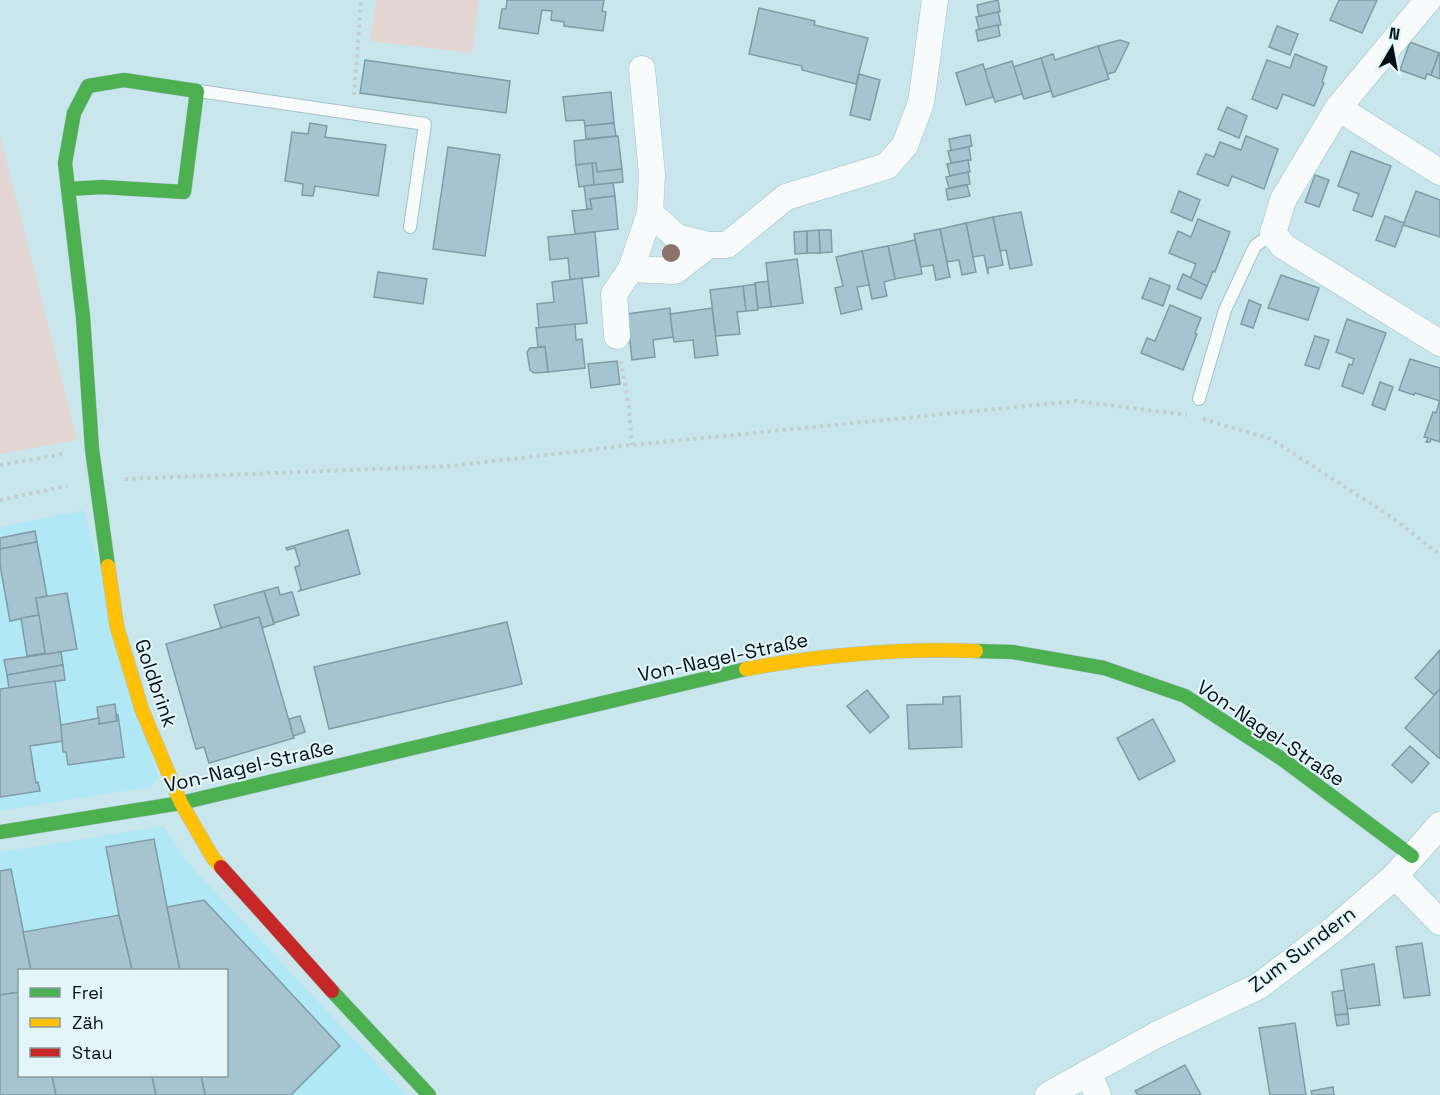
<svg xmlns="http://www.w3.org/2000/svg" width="1440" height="1095" font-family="'Space Grotesk',sans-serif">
<rect width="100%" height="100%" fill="#c9e6ec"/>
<!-- built -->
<g fill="#b0e9f5" fill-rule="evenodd">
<polygon points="84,510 158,778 151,787 0,811 0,527"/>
<path d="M164,826l25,38 217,231h-406v-243zM20,970h206v106h-206z"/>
</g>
<!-- green -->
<g fill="#e4d6d2">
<polygon points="376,0 479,0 472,53 370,41"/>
<polygon points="0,136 77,440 0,454"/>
</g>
<!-- building -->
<g fill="#a6c4cf" stroke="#7f9ba5" stroke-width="1.5">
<polygon points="507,0 604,0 602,11 606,12 603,31 564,26 564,22 551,20 552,11 542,10 538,34 499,28 502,9 506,9"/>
<polygon points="998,0 1000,12 979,16 977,5"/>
<polygon points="1339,0 1377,0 1362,33 1330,20"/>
<polygon points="759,8 815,21 814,25 868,38 856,84 802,70 802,66 749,54"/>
<polygon points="998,12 1001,25 979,29 976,17"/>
<polygon points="998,25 1000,36 978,41 976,30"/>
<polygon points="1277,26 1298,34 1290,55 1269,47"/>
<polygon points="1120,40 1129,43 1115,72 1107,74 1098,46"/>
<polygon points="1410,42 1439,53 1431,75 1427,74 1425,79 1400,70"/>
<polygon points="1098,46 1109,79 1053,97 1041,58 1053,54 1055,60"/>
<polygon points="1439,53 1440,53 1440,79 1431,75"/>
<polygon points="1295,54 1327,67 1322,82 1324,83 1314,106 1283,94 1277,109 1252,99 1267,60 1290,68"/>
<polygon points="1041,58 1051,91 1024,99 1013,67"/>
<polygon points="365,60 510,81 506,113 360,93"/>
<polygon points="1012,61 1022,94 995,102 984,70"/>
<polygon points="983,64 993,97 966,105 956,73"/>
<polygon points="859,74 880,80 870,120 850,115"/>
<polygon points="611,92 614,123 585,126 584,120 566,121 563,97"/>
<polygon points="1227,107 1247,116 1239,138 1218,129"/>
<polygon points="310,123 327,126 325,137 386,145 378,196 315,186 313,196 302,195 303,184 285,181 292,132 308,134"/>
<polygon points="614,123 616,136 586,139 585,126"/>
<polygon points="970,135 972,146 951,151 949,139"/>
<polygon points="618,136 622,169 597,172 596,163 576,165 574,141"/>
<polygon points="1246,136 1278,149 1264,189 1232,176 1228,186 1197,174 1206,154 1214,157 1220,142 1241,150"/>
<polygon points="448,147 500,155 485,256 433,249"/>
<polygon points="969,147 971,160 951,163 948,151"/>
<polygon points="1351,151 1391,166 1372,217 1353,210 1359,194 1338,186"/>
<polygon points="968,160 970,172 950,176 947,164"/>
<polygon points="592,163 596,163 597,172 622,169 623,182 594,185"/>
<polygon points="592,163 594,185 579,187 576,165"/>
<polygon points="968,172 970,184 949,188 946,177"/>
<polygon points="1315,175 1329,180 1319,207 1305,202"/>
<polygon points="613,183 615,196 590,199 592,209 587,209 584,186"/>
<polygon points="967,185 970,196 948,200 946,189"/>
<polygon points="1179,191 1200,200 1192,221 1171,212"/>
<polygon points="1416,191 1440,200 1440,237 1403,225"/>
<polygon points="615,196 618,229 575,234 572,211 592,209 590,199"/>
<polygon points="1021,212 1032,265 1010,269 1006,250 1000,251 993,217"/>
<polygon points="1385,216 1404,223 1395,247 1376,240"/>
<polygon points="993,217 1003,265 988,268 988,274 984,255 973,257 966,223"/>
<polygon points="1198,219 1230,232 1215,272 1213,271 1207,286 1190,279 1196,264 1169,253 1178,231 1191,237"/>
<polygon points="966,223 976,272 962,275 959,260 947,262 940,229"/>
<polygon points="940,229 950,277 936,280 933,265 921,267 914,234"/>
<polygon points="819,230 831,230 832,252 820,253"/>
<polygon points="819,230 820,253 807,253 807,231"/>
<polygon points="807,231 807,253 795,254 794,232"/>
<polygon points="595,232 599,276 570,280 568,258 550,260 548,237"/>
<polygon points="915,240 922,274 895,279 888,246"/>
<polygon points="888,246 895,279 884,282 887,296 872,299 862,251"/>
<polygon points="862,251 869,285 857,287 862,309 841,314 835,288 843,286 836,257"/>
<polygon points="797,259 803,303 771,307 766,263"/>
<polygon points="378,272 427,279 423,304 374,297"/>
<polygon points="1183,274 1207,286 1201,299 1177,289"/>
<polygon points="1281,275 1319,288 1308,320 1268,308"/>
<polygon points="582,278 587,323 539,328 537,304 554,302 552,282"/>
<polygon points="1150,278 1170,286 1163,306 1142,298"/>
<polygon points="768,281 771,307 758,308 755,283"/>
<polygon points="755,284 758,310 746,311 743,286"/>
<polygon points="743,286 746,311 737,312 740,334 716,336 710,290"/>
<polygon points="1249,300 1261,305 1253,328 1241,324"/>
<polygon points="1170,305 1201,318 1195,333 1197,334 1183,370 1141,353 1147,338 1155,341"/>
<polygon points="670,308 673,337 653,340 655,357 632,360 627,314"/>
<polygon points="712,308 718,355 695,358 693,340 674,342 670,314"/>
<polygon points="1347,319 1386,333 1363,394 1342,386 1349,364 1352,365 1354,359 1336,352"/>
<polygon points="575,324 576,340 582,339 585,368 548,372 545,347 538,347 536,328"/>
<polygon points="1315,336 1329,340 1319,369 1305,365"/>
<polygon points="545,347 548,372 534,373 530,370 527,352 530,348"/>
<polygon points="1410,359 1440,368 1440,401 1415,393 1414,395 1399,390"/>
<polygon points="617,361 620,384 591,388 588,364"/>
<polygon points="1380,382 1393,387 1385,410 1372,405"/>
<polygon points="1440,400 1440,442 1431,439 1430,442 1426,442 1428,438 1424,437 1433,412 1436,413"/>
<polygon points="348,530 360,574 299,591 301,589 295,567 300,565 295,548 287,550 286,548"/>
<polygon points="35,531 37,542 0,549 0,538"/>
<polygon points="37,542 47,596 36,598 39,615 10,621 0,565 0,549"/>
<polygon points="278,587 280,595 292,592 299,615 274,623 264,591"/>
<polygon points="264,591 274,624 262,628 259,617 221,628 214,605"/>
<polygon points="67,593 77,649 42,655 41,653 45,653 36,598"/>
<polygon points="39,615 45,653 27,656 21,618"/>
<polygon points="259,617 294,738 209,763 204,747 196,749 166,644"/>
<polygon points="507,622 522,684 329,729 314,667"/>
<polygon points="1440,650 1440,689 1434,695 1415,678"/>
<polygon points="61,652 63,665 7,675 4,660"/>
<polygon points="63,665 65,680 9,688 7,675"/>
<polygon points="55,681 63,741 30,746 36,783 38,782 40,791 0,797 0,689"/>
<polygon points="1440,689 1440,758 1439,758 1405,728"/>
<polygon points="867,690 889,717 870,733 847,706"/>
<polygon points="960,696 962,747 909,749 907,705 943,704 943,697"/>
<polygon points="115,704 117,721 99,724 97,707"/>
<polygon points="118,715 124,757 68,765 66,752 63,752 61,725 99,718 99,724 117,721 116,716"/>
<polygon points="300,716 305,732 293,736 289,719"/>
<polygon points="1153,719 1175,761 1139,780 1117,738"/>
<polygon points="1410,746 1429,763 1412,783 1392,765"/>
<polygon points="154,839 167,907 180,970 132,970 119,915 106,847"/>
<polygon points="11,869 31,970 20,970 20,992 0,995 0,871"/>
<polygon points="204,900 340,1046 291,1095 205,1095 201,1076 226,1076 226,970 180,970 167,907"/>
<polygon points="119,915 132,970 31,970 23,932"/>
<polygon points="1422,943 1430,995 1404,998 1396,947"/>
<polygon points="1374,964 1380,1005 1347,1009 1341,970"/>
<polygon points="1344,990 1348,1014 1335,1015 1332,992"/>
<polygon points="20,992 20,1076 52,1076 56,1095 0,1095 0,995"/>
<polygon points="1348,1014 1349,1024 1337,1026 1335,1015"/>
<polygon points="1295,1023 1306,1095 1270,1095 1259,1028"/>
<polygon points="1185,1065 1201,1095 1138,1095 1135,1091"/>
<polygon points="52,1076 152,1076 156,1095 56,1095"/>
<polygon points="152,1076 201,1076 205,1095 156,1095"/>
<polygon points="1333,1087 1334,1095 1312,1095 1311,1091"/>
</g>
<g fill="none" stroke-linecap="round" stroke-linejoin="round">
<defs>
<g id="lane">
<polyline points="199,91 425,124 410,227"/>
<polyline points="1199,399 1225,310 1255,246 1273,233"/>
</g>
<g id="street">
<polyline points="1428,0 1338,108 1283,200 1273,233 1283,246 1440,343"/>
<polyline points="1338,108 1440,172"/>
<polyline points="650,213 677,237 709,245 727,245 786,197 887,166 905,145 921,103 935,0"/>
<polyline points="631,269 675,271 709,245"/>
<polyline points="617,336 614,294 631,269 650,213 652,174 642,69"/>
<polyline points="1395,876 1440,922"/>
<polyline points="1088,1074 1098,1095"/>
<polyline points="1048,1095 1156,1035 1259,986 1335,928 1395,876 1440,825"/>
</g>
<g id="fast">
<polyline points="69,189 102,187 184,192 197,91 124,80 88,86 74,113 65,163 83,317 92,449 108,566"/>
<polyline points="976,651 1013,652 1104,668 1185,696 1282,759 1412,856"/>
<polyline points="0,832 181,803 746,669"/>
<polyline points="332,991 429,1095"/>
</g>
<g id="slow">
<polyline points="108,566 117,627 142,710 181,803 213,858 221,867"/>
<path d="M746,669c77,-14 152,-21 230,-18"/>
</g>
<polyline id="jam" points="221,867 332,991"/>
</defs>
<!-- lane casing -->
<use href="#lane" stroke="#a3c2c8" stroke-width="14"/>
<!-- street casing -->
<use href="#street" stroke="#a3c2c8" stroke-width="27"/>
<!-- fast casing -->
<use href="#fast" stroke="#a3c2c8" stroke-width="15"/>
<!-- slow casing -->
<use href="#slow" stroke="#a3c2c8" stroke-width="15"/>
<!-- jam casing -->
<use href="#jam" stroke="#a3c2c8" stroke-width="15"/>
<!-- path -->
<g stroke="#c4cccd" stroke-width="4" stroke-dasharray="3 4.5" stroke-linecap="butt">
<polyline points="354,95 361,0"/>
<polyline points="621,361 629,408 632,445"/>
<polyline points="1203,419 1271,439 1390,516 1440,555"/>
<polyline points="0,465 64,454"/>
<polyline points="125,479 451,466 632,445 1076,401 1187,415"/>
<polyline points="0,500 67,486"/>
</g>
<!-- lane -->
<use href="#lane" stroke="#f7fbfc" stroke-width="12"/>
<!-- street -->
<use href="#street" stroke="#f7fbfc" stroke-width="26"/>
<!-- fast -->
<use href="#fast" stroke="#4caf50" stroke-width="14"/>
<!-- slow -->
<use href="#slow" stroke="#ffc107" stroke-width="14"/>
<!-- jam -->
<use href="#jam" stroke="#c62828" stroke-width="14"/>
</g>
<!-- trees -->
<circle fill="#8c716c" cx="671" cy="253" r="9"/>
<g text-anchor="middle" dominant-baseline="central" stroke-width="4.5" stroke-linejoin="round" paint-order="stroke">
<!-- street labels -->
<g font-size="20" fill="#001115" stroke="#e4f5f9">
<text transform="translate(723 657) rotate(-12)">Von-Nagel-Straße</text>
<text transform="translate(156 683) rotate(71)">Goldbrink</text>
<text transform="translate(1271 733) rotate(34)">Von-Nagel-Straße</text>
<text transform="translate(249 766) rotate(-13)">Von-Nagel-Straße</text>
<text transform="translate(1302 949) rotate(-37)">Zum Sundern</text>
</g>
</g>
<!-- legend -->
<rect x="18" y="969" width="210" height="108" fill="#e4f5f9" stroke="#899a9e" stroke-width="1.5"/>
<rect x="30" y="988" width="30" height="9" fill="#4caf50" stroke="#899a9e" stroke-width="1.5"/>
<text x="72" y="999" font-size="18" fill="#001115">Frei</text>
<rect x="30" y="1018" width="30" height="9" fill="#ffc107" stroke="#899a9e" stroke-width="1.5"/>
<text x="72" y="1029" font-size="18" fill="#001115">Zäh</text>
<rect x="30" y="1048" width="30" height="9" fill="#c62828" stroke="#899a9e" stroke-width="1.5"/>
<text x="72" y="1059" font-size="18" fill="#001115">Stau</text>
<!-- north arrow -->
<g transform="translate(1392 48) rotate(10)" stroke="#e4f5f9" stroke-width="4.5" paint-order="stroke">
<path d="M0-4.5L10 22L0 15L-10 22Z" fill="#001115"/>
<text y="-9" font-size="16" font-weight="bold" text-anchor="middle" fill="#001115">N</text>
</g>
</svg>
